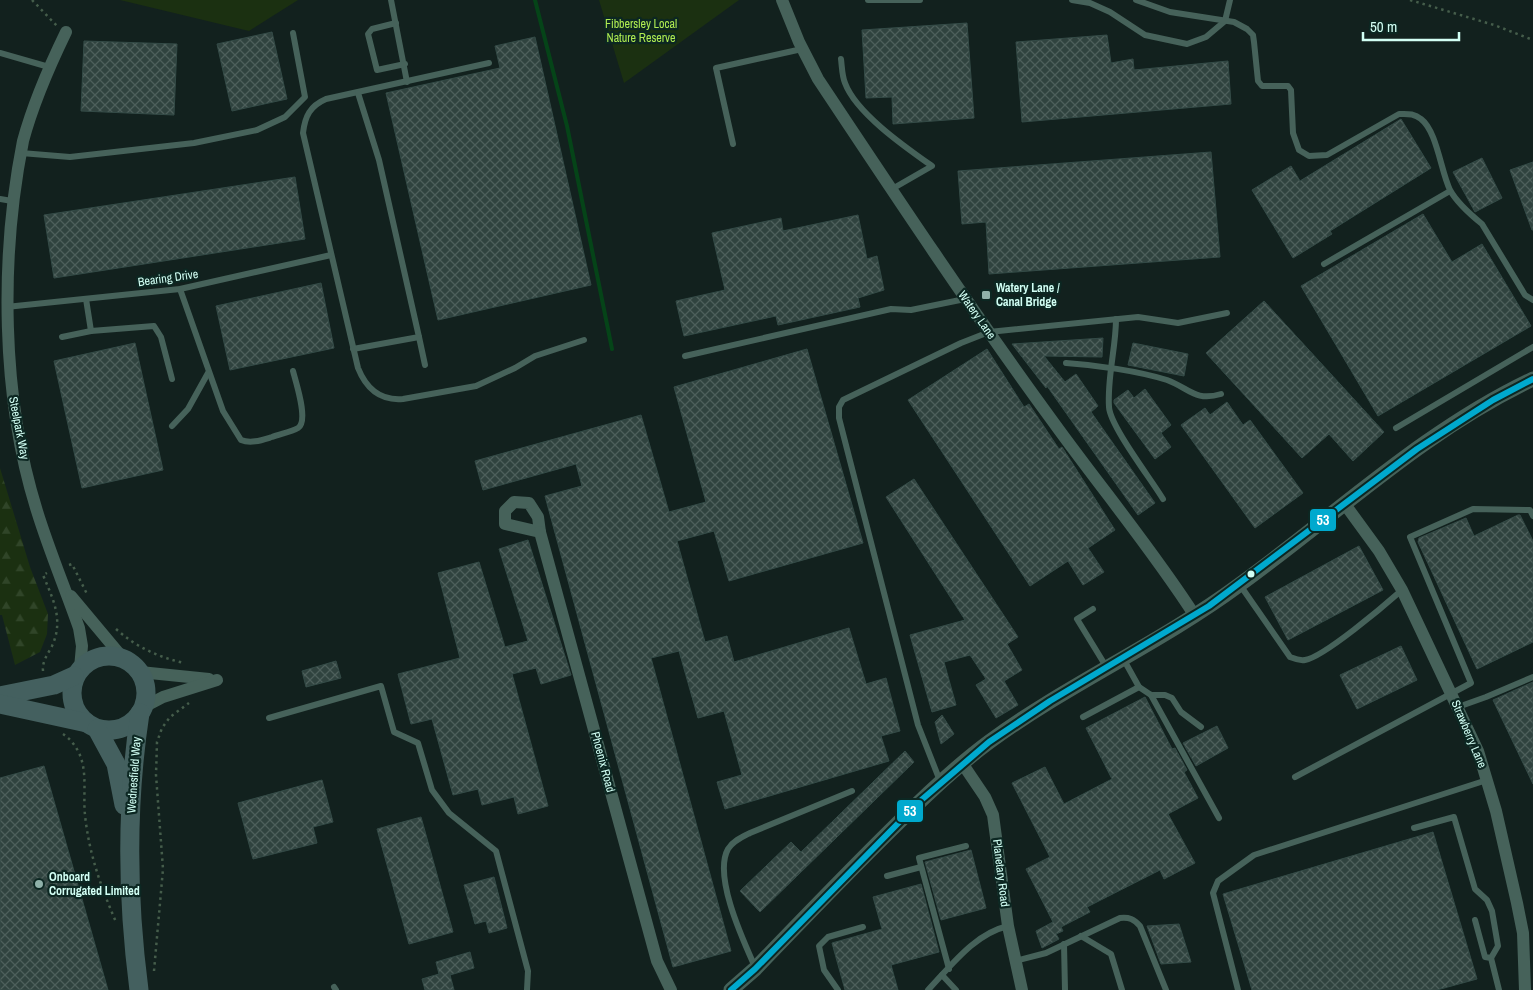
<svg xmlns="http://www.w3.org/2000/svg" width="1533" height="990" font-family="'Archivo Narrow',sans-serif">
<defs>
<pattern id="forest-firs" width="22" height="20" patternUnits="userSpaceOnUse" patternTransform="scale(1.25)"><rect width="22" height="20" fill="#1b3011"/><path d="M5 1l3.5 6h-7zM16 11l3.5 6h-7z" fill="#304528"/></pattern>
<pattern id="building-cross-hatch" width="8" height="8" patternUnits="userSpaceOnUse" patternTransform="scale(1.25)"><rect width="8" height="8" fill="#30433f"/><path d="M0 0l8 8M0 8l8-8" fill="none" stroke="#4d5f5b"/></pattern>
</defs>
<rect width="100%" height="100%" fill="#12211e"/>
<!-- forest -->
<polygon fill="url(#forest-firs)" points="0,468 30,567 48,614 47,634 40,652 15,665 2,615 0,615"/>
<!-- park -->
<g fill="#1b3011">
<polygon points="120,0 298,0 249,31"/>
<polygon points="599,0 739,0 624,83"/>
</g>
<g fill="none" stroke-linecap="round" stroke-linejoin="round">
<!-- stream -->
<polyline stroke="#054418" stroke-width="4" points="535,0 567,126 612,349"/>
</g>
<!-- building -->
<g fill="url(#building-cross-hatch)" stroke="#344b47">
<polygon points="967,23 974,118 893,124 892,97 866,98 862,30"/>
<polygon points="272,32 287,99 232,111 217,44"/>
<polygon points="1107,35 1111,63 1133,59 1134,70 1228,61 1231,104 1022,122 1016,42"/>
<polygon points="535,37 591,285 438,320 386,93 500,68 495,46"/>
<polygon points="84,41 177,44 174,115 81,111"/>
<polygon points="1401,119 1431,168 1330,231 1332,234 1293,258 1252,190 1291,166 1300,181"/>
<polygon points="1211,152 1220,257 989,274 986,222 962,224 958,171"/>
<polygon points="1482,158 1502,198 1475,212 1453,172"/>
<polygon points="1533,162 1533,230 1532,230 1510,170"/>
<polygon points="295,177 305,239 54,278 44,215"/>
<polygon points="1423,214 1452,262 1482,244 1531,326 1378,416 1301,286"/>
<polygon points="858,215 867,259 877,256 884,290 858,298 860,307 778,325 776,316 684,336 676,301 725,290 712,233 781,218 783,231"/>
<polygon points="321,283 334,348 230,370 216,306"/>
<polygon points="1264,301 1384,432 1353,461 1329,434 1302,458 1206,353"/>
<polygon points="1103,338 1102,357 1044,356 1065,382 1076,374 1098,406 1091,412 1155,503 1138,515 1047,386 1046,388 1012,344"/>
<polygon points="135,343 163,470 82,488 54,361"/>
<polygon points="1133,343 1188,354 1184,376 1128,365"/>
<polygon points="807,349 863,543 729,581 714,531 677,541 705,642 727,636 734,662 849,628 866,684 886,678 900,731 881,736 889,761 725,809 717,782 742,775 724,711 698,718 679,651 651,658 731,951 673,967 545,496 582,486 576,464 483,490 475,461 641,415 669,512 706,502 674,387"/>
<polygon points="987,349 1024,407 1029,404 1059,449 1062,447 1115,530 1088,548 1104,572 1083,585 1068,561 1030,586 908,400"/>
<polygon points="1145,389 1171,425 1161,433 1171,447 1155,459 1114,403 1114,400 1128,390 1134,398"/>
<polygon points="1227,402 1243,425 1250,420 1303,493 1255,528 1181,425 1205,408 1210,415"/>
<polygon points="914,479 1018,637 1007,644 1022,670 1004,681 1018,705 996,718 976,685 986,679 970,655 944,662 956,705 932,712 910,635 965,620 886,497"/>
<polygon points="1518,515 1520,515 1533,541 1533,642 1477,669 1418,542 1419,538 1466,518 1474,536"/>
<polygon points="528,540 571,675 541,684 536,668 512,674 548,806 518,814 514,797 482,805 478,789 453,795 432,719 411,724 398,674 460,658 438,573 479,562 505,647 528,641 499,549"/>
<polygon points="1359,546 1383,590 1288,640 1265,597"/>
<polygon points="1401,646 1417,680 1357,709 1340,675"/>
<polygon points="336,661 341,678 306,687 302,671"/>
<polygon points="1533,682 1533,784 1493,700"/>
<polygon points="1145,697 1172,749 1175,748 1187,770 1184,772 1198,798 1168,814 1195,863 1164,879 1160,870 1087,907 1090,912 1061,927 1063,931 1056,934 1059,939 1042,948 1036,931 1053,922 1026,869 1050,857 1012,783 1045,767 1064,804 1112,779 1086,728"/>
<polygon points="942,715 954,734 941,744 935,722"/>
<polygon points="1217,726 1228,748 1196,766 1183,743"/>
<polygon points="905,751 914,762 760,912 740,891 791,842 801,852"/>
<polygon points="44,766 108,990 0,990 0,778"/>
<polygon points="322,780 333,822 313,827 317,843 253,859 238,803"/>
<polygon points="421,817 453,932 409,944 377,829"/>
<polygon points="1433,832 1477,979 1437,990 1252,990 1223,894"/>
<polygon points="971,850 986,908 941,920 925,862"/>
<polygon points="494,877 507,928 489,933 486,921 475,924 464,885"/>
<polygon points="921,884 939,952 891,965 898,990 845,990 832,943 882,929 873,897"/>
<polygon points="1179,924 1191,962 1161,964 1147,926"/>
<polygon points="470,952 474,968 450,975 454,990 425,990 422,979 439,974 436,962"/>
</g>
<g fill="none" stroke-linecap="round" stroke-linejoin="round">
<!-- path -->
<g stroke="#455d4b" stroke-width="2.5" stroke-dasharray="2.5 4" stroke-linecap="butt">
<polyline points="32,0 57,26"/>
<polyline points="1410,0 1494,25 1533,40"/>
<polyline points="69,565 72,564 88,596"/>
<path d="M116,629c20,18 42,28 68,34"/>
<path d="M43,671c-1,-10 5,-17 9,-25 12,-26 1,-47 -9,-71l4,-2"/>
<path d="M63,734c8,5 15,15 18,24 6,18 2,39 4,57 4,39 16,72 31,107"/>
<polyline points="154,971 163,869 156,775 157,742 162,728 170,717 189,703"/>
</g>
<!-- service -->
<g stroke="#46625a" stroke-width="6">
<polyline points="391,0 407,82"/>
<polyline points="868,0 920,0"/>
<polyline points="1072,0 1090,3 1110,12 1145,35 1187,44 1206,37 1225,21 1230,0"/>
<path d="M1136,0l34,12 64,10 13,7 6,6 1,7 4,39 4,5h26l3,4 2,43 6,17 10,6 18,-1 72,-41c8,0 15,-1 22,5 16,12 20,53 29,71 7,13 21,25 32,34l43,71 8,5"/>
<polyline points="396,23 372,29 368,34 377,70 405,64"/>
<polyline points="0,53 49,67"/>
<path d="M841,59c1,8 1,17 4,24 11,30 60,64 87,83l-40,23"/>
<path d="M489,63l-163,36c-16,7 -21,17 -23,34l55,235c8,20 22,33 45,31l73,-13 39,-18 20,-12 49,-16"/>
<polyline points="733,144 716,68 802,49"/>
<polyline points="21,153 70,157 194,143 257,130 285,117 305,97 293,33"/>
<polyline points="0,199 12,201"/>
<polyline points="1324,264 1450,191"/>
<path d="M180,289l43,122 18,29c10,4 21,0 31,-3 8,-3 19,-5 26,-9 11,-7 -2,-45 -5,-57"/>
<polyline points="86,299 91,331"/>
<polyline points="6,307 180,289 331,255"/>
<path d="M1116,319c0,29 -9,58 -7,88 1,19 42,72 54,92"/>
<polyline points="62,337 91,331 154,326 161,337 172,379"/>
<polyline points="419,337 425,365"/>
<polyline points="353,349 419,337 379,160 358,93"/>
<polyline points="685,356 891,309 911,310 965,299"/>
<path d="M1066,363c30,2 72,8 101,17 22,8 28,22 54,14"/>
<polyline points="172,426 188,409 208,373"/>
<polyline points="1396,428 1533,347"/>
<path d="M1240,585l50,72c5,2 9,4 15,3 19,-3 80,-55 97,-70"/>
<polyline points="1093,609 1077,619 1107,668"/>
<polyline points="1139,687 1151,695 1165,695 1172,698 1181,712 1201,727"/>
<polyline points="1151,695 1219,818"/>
<polyline points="1458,707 1486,697 1533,677"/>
<polyline points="1083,717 1139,687 1124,660"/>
<polyline points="269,718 381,686 394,732 418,743 432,790 449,813 496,851 528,971 527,990"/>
<polyline points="1295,777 1471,683 1410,537 1473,509 1530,510 1533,516"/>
<polyline points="940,781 918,725 839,418 839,407 843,400 961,343 989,332 1138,317 1178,323 1227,313"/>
<polyline points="1414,828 1454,817 1475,889 1487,900 1492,911 1498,946 1491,958"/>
<polyline points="887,876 921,867"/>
<polyline points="1475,920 1485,957 1491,958 1499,990"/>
<polyline points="1081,936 1111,954 1122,990"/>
<polyline points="1064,944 1065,990"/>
<path d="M1015,961l31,-8 74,-35c9,-1 14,1 20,8l26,64"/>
<path d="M755,967c-12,-27 -42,-91 -27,-118 5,-8 14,-12 22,-16l102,-42"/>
<polyline points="949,969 919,858 966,846"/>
<polyline points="942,975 956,990"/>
<polyline points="334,987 336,990"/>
<polyline points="838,990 824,970 819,946 828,937 863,927"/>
<path d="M928,990c23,-24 46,-56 80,-64"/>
<polyline points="1238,990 1213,893 1218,881 1254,855 1487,780"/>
</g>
<!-- minor -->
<g stroke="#46625a" stroke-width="12">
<path d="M782,0l17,42 19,37c77,116 154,232 236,344 47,65 98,126 141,193"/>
<path d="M66,32c-17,35 -33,72 -43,109 -23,116 -22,256 14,370 12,39 28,77 42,117l3,18 -2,22"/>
<polygon points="514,502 529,503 538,517 540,532 505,524 505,511"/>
<polyline points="1344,503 1379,551 1402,590 1478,751 1496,811 1517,903 1523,933 1525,990"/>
<polyline points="540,532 657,961 671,990"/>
<polyline points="71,596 122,657"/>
<polyline points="140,672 209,679"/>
<polyline points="142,708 163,697 217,680"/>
<polyline points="962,763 985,797 993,815 1008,926 1022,990"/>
</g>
<!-- tertiary -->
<path stroke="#46625a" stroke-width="15" d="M731,990l24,-21c47,-49 94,-98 142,-145 29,-29 58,-57 92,-82 79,-58 170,-98 250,-157 97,-70 184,-154 294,-206"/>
<!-- primary -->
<g stroke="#44605f" stroke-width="19">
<circle cx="109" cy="693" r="37"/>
<polyline points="0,696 54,685 74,676"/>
<polyline points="0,704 87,723"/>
<polyline points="97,729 116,764 124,805"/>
<path d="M139,990c-12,-92 -13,-185 1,-277"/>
</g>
<defs>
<polyline id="bus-1" points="731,990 755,969 919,802 989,742 1050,701 1209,606 1417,449 1493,400 1533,379"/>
</defs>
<!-- bus-1 casing -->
<use href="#bus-1" stroke="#0c2722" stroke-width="10"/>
<!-- bus-1 -->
<use href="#bus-1" stroke="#00a9ce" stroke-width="6"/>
</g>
<!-- markers -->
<g fill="#8fb1a9" stroke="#0c2722" stroke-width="2">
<rect x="981" y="290" width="10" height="10" rx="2.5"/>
<circle cx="39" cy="884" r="5"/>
</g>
<circle fill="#d2fff4" stroke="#0c2722" stroke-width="2" cx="1251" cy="574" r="4.5"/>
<g text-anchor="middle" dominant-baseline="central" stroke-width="4.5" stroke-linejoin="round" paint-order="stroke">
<!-- park labels -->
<g font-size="12" fill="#afec51" stroke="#0c2722">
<text x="641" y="24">Fibbersley Local<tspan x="641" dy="14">Nature Reserve</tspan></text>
</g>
<!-- street labels -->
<g font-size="12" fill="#d2fff4" stroke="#0c2722">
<text transform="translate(168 278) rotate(-8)">Bearing Drive</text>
<text transform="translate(977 315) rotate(55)">Watery Lane</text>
<text transform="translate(19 428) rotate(79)">Steelpark Way</text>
<text transform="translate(1469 734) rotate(67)">Strawberry Lane</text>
<text transform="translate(603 762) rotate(75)">Phoenix Road</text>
<text transform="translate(134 775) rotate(-86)">Wednesfield Way</text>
<text transform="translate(1001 873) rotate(83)">Planetary Road</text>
</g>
<!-- poi labels -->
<g font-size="12" font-weight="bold" fill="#d2fff4" stroke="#0c2722" text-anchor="start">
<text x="996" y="288">Watery Lane /<tspan x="996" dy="14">Canal Bridge</tspan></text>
<text x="49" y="877">Onboard<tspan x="49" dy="14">Corrugated Limited</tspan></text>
</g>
</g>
<g stroke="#0c2722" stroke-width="2">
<rect x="1309" y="508" width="28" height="24" rx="5" fill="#00a9ce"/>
<rect x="896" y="799" width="28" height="24" rx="5" fill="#00a9ce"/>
</g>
<g font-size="14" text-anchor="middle" font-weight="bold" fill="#fff">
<text x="1323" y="525">53</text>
<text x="910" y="816">53</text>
</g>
<!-- scale -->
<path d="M1363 32v8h96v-8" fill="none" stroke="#d2fff4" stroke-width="2.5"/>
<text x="1370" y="32" font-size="15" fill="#d2fff4" stroke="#0c2722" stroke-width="4" paint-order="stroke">50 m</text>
</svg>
